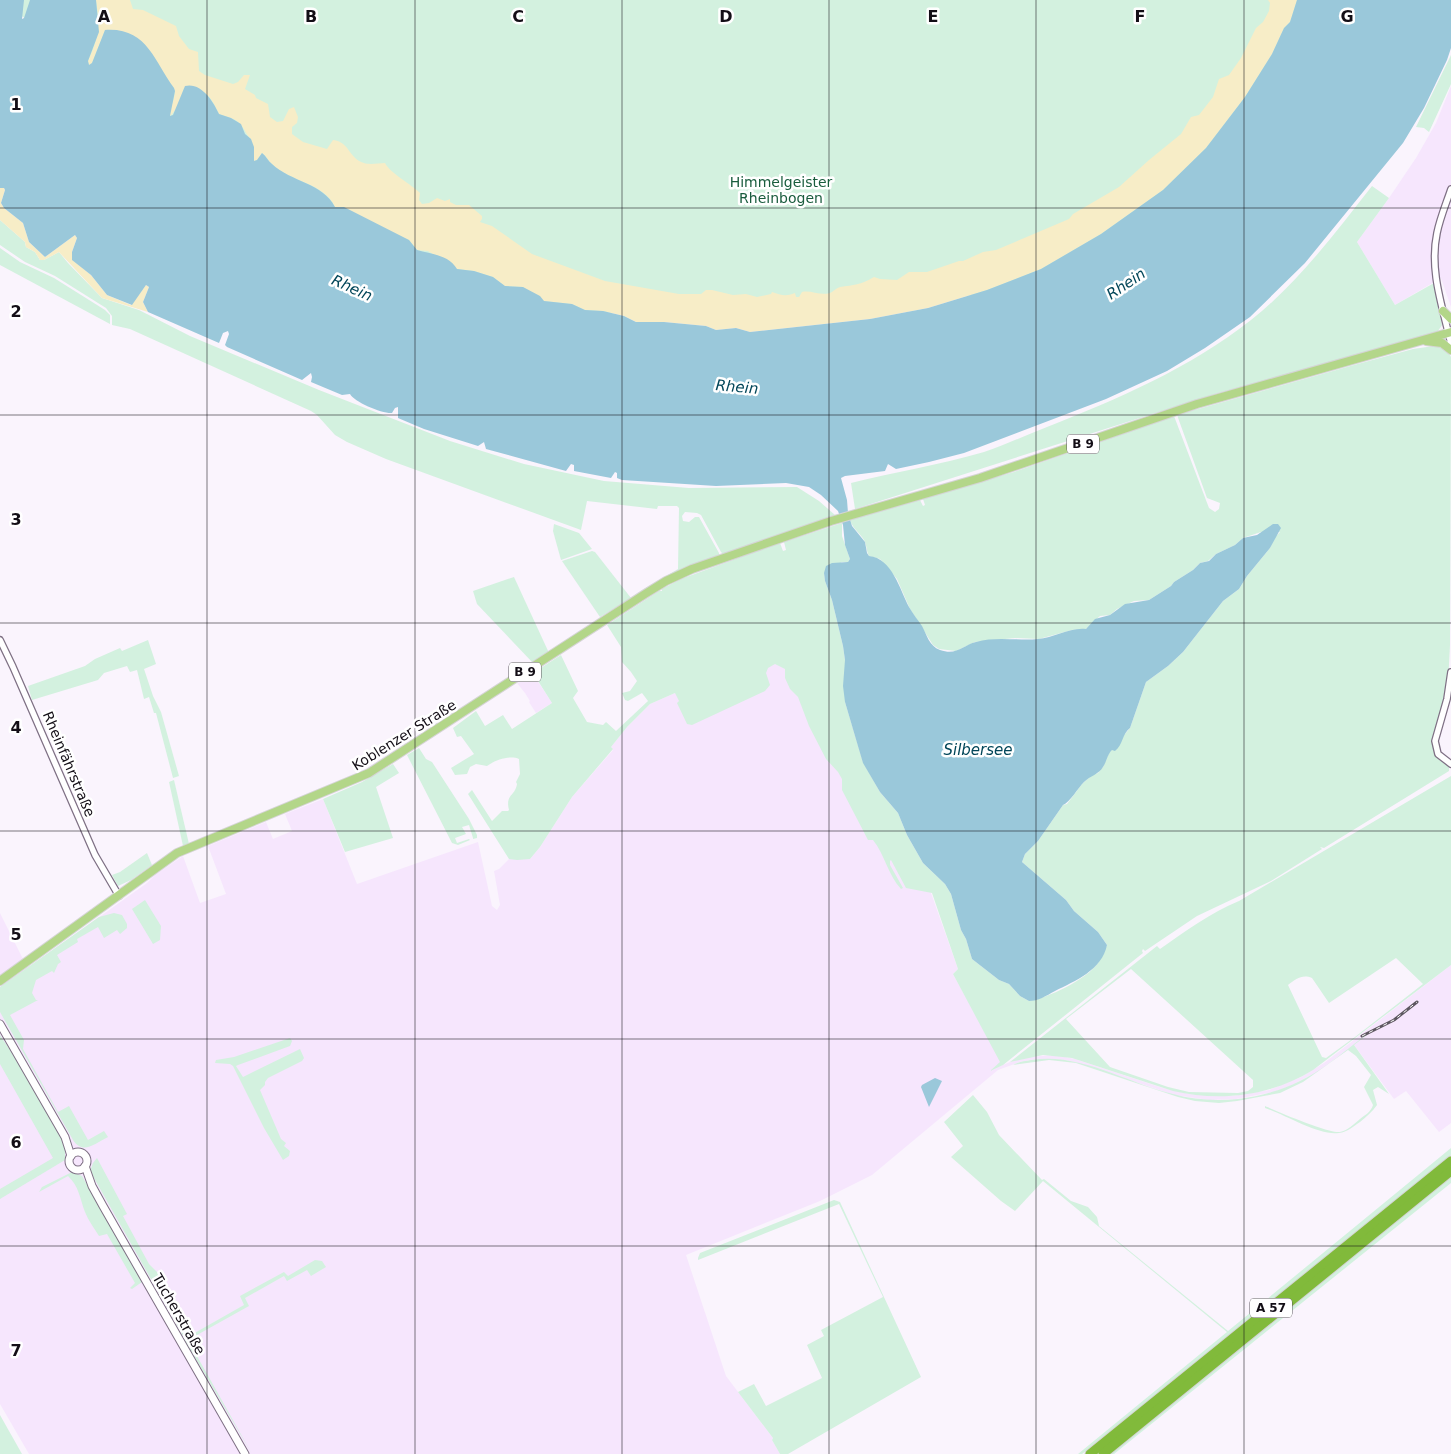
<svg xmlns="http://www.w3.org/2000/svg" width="1451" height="1454" font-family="'DejaVu Sans',sans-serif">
<rect width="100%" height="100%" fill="#faf4fd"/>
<!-- built -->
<g fill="#f6e6fd">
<polygon points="1451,86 1451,307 1441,278 1395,305 1357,242 1389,198 1416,158 1436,123"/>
<polygon points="805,626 931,893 958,969 953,974 1001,1062 993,1069 1010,1062 1026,1057 1055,1055 1075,1059 1163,1088 1189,1094 1233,1096 1269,1090 1301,1077 1324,1063 1451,965 1451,1123 1439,1132 1406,1091 1394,1099 1354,1045 1317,1072 1290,1086 1274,1092 1236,1099 1209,1100 1174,1095 1085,1065 1066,1060 1037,1059 1020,1062 998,1070 872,1175 820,1201 686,1255 726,1376 773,1438 772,1440 780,1454 29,1454 0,1404 0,913 22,957 29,967 147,883 155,875 183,856 200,903 226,894 208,846 266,822 273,839 292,831 285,814 323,799 357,884 478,842 492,906 497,910 500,905 494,871 499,869 509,859 530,859 540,847 572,797 613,750 611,747 627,727 650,704 675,693"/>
<polygon points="533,674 552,703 536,713 529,702 530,701 525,693 517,683"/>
</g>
<!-- green -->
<g fill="#d3f1df" fill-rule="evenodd">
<polygon points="0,0 1369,0 1122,288 433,321"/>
<polygon points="1451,55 1451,84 1429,132 1424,128 1416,127"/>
<path d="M1372,186l17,12 -32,44 38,63 39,-22 8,42 -4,6 -76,24 -144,38 -363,116 -4,-26c44,-11 89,-18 133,-31 21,-7 42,-17 63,-25 71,-28 143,-59 204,-107 47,-37 84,-87 121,-134z"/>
<polygon points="0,220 25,242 26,247 35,252 40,260 44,260 59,252 68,263 102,298 139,310 190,336 319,390 450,441 524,464 604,481 689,488 797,487 819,501 835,515 724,555 721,552 701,515 697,513 685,512 682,516 683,521 689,522 695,517 699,517 719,553 719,557 645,591 644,589 678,569 679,508 677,506 658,506 657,509 587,501 581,530 386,459 347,442 335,435 317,415 311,411 130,329 112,325 112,316 106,308 55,276 25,262 0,245"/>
<polygon points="0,248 20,262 54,278 105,310 110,315 110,324 0,265"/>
<path d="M1434,346c8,1 14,3 17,11l-1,288 -2,39 -12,46 1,26 12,11v4l-125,77 -4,-1 2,2 -51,32 -74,35 -52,35 -2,-2 -1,2 1,2 -140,112 -13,6 10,-9 -47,-88 5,-5 -26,-76 -26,-5 -15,-28 -1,1v4l13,23 -2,1c-13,-14 -16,-34 -28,-49h-5l-26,-50v-11l-4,-7 -12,-13 -17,-33 -11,-29 -8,-8 -5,-11v-9l-10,-5 -7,4 -2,5 4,12 -5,6 -73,34 -5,-1 -10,-21 2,-2 -4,-8 -25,11 -23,23 -16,20 2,2 -41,48 -32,50 -10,12 -13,1 -8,-1 -41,-65 4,-4 20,31 10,-10h6l1,-1c-4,-16 6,-13 8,-26l-1,-2 4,-8 -1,-15c-9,-4 -24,1 -32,7l-11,-2 -6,3 -3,7 -12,1 -4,-7 23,-14 -13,-18 -4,1 -4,-9 23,-17 9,15 18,-11 9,14 40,-26 -19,-30 28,-18 17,36 -5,7 14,24 16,3 3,-3 10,9 32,-30 -6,-8 -14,8 -3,-1 -3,-7 8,-2 7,-10 -6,-9 -9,-10 -1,-15 -14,-22 52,-34h3v-2l19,-10 99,-36 3,8 3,-1 -2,-8 58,-19v13l8,23 -2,3h-6l-18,11 1,8 7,19 11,46 2,14v42l18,60 17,30 18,21 9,22 16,28 22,21 6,10 10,36 5,9 6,20 27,21 10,4 11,12 9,5c19,-3 58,-22 69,-38 3,-5 6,-12 9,-18l-9,-13 -24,-21 -8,-11 -44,-38 3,-8 13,-13 25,-36 4,-1 15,-20 10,-9 6,-2 5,-6 6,-14 21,-25 16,-46 22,-16 15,-14 40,-51 16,-12 8,-13 23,-28 5,-11 5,-5h-19l-18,6 -8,7 -19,9 -8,7 -8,2 -7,7 -19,12 -3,4 -22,14 -15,1 -17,8 -7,6 -10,1 -14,13 -14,1 -33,9 -24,-1 -40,4 -19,9 -17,-2 -6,-4 -23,-36 -13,-30 -17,-20 -11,-3c-3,-5 -2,-11 -5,-16 -4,-7 -11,-11 -14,-20l70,-20 3,6 2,-1 -2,-6 91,-27 160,-56 35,92 6,4 4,-3 1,-6 -13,-5 -30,-83 177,-50 59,-16z"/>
<polygon points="554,524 579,533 592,549 561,560 553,531"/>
<polygon points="592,551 595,552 631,598 600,617 562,561"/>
<polygon points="514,577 549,653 533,663 477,604 473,591"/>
<polygon points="148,640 156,664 144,669 153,696 161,712 179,776 173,778 156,713 154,713 149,697 144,699 137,670 130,672 127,666 104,673 98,680 32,700 28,686 85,666 95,659 120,648 122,651"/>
<polygon points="419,748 426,759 432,762 469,819 477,835 477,838 473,839 473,838 469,825 462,827 466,834 455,838 457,843 469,839 470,840 458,845 452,843 407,755"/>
<polygon points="393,764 399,773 376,787 393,838 345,852 323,799 362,782"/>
<path d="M1451,776v189l-138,105c-42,26 -92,32 -140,21l-101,-33 -29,-3 -33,7 147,-116 3,3c26,-18 50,-36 79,-48zM1396,958l27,26 -68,53 -29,21 -4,-1 -34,-72c8,-6 14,-11 24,-7l17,25zM1131,969l122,111v7l-5,4 -10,2 -49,-1 -21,-5 -58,-20 -44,-48z"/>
<polygon points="174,780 189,844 183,846 169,782"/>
<polygon points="147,853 152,865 131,880 118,886 112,875 120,872"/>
<polygon points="145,900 161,926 160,940 153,944 132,909"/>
<path d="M114,913l8,2 5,9v4l-7,6 -3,-4 -13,8 -6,-11 -21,12 1,3 -21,13 4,7 -3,2 -4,9 -2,-2 -16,9 -4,13 4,7h2l-28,15 14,25 -1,9 35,63 11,-6 19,34 16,-9 4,6c-14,7 -25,18 -35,3l-73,-128v-25l99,-70z"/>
<path d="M1371,1032l-17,13 35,49 -11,-7 -5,3 4,15c-5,7 -11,12 -17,17 -6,4 -13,10 -21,11 -20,3 -55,-19 -74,-25v-2c14,6 62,27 75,26 7,-1 14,-8 20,-13 5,-4 11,-7 13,-14l-9,-18 7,-12 -15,-19 -8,-6 -45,32 -23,11 -43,8 -18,2 -24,-2 -17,-4 -102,-34 -27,-3 -36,5c5,-3 12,-4 18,-5 49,-8 96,23 142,34 21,6 43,7 65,5 33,-4 63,-15 90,-35 15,-10 28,-23 43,-32z"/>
<polygon points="0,1035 16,1059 67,1148 65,1149 65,1160 0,1199 0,1189 53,1158 0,1064"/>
<polygon points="290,1038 292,1041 290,1046 238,1065 236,1066 243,1077 300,1049 304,1058 302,1061 268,1078 265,1082 265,1085 260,1090 281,1139 286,1143 284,1146 290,1151 289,1156 283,1160 264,1128 233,1066 230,1064 215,1063 216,1060 234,1057"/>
<polygon points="973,1095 987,1112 999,1135 1042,1180 1044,1179 1071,1201 1088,1207 1097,1217 1099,1226 1228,1331 1451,1148 1451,1155 1082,1454 1078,1454 1227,1332 1043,1181 1015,1211 1001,1201 951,1157 963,1146 944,1122"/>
<polygon points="97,1158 127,1214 123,1216 149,1264 160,1275 154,1279 185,1335 183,1336 90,1171 93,1163"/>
<path d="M72,1172l10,4 59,101 1,5 -10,7 -2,-1 5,-5 -28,-49 -8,2c-5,-8 -11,-16 -14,-24 -5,-13 -6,-26 -17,-36l-29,16 3,-5z"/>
<polygon points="1451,1176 1451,1183 1114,1454 1110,1454"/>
<polygon points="834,1200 840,1202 921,1377 788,1454 780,1454 772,1440 773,1438 738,1392 754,1384 766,1406 822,1378 807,1345 824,1336 821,1330 883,1297 839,1204 698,1260 698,1258 700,1253"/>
<polygon points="315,1260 322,1261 326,1267 311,1276 307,1270 287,1281 284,1276 245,1298 249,1306 188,1340 252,1454 184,1339 244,1305 240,1296 284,1272 288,1276"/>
<polygon points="0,1415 22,1454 0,1454"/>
</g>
<!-- sand -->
<g fill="#f7edc7">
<path d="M96,0h34l3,9 10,1 33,16 3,10 10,13 9,3 1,19 6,4 28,9 5,-2 6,-7h6l-5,14 10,6 1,3 12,6 2,13 7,5 6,-1 6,-12 5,-2 4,10 -1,6 -5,4v7l11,8 24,7 6,-9c17,2 15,18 31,23 6,2 15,0 21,0 5,10 26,21 35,30l-1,7 3,4 7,-1 8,-5 8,3 5,-2v3l6,3h13l13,11v3l-2,3 12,4 40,28 73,27 74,13h22l5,-4h6l21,5 13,-1 11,3 14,-3 1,-2c9,3 13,5 23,1l1,4h3l3,-5c9,-2 18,4 28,1 3,-1 6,-5 10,-6 14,-2 20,-2 34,-10l6,2 17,1 12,-8h18l32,-11h4l20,-9 13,-2 73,-31 4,-5 46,-27 30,-27 32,-26 10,-17 8,-2 14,-18 6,-18 10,-4 12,-17 15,-30 7,-6 6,-11 1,-8 -2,-3h29l-7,22 -6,6 -12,26 -27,43 -39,51 -43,42 -62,44 -60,35 -54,21 -59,18 -58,11 -120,13 -14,-4 -20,2 -10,-4 -42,-4h-28l-12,-6 -21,-5 -18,-1 -13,-6 -28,-3 -21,-14 -18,-1 -12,-9 -19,-6 -17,-2 -29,-18 -11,-1 -8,-10 -74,-33c-10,-24 -45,-25 -63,-43 -4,-3 -5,-8 -10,-11l-5,7 -3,1 -3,-22c-5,-5 -6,-9 -10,-14 -5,-7 -14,-8 -22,-11 -9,-20 -14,-25 -35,-26 -3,10 -7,22 -14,28 -1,-9 7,-18 4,-28 -22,-29 -26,-59 -69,-58l-13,33 -3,2 -1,-4c11,-23 12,-36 8,-61z"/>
<polygon points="0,188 4,188 5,190 1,203 4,208 23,223 29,242 45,257 75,235 77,238 72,252 73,260 91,275 107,295 131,305 146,285 149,287 143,302 148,312 102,298 59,252 44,260 40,260 35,252 26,247 25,242 0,220"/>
</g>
<!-- water -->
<g fill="#9ac8da">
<path d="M0,0h24l-2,19 2,-1 6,-18h66l3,32 -11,29 1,4 3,-2 13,-33c42,-3 49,31 69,58l1,3 -5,25 3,-1 12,-29c16,-4 28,15 34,28l12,4 10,6 4,10 6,5 3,8v14l3,-1 5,-7c4,3 6,8 10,11 19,18 51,19 63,43h9l65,33 8,10c14,4 32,5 40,19l17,2 19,6 12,9 18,1 17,9 4,5 28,3 13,6 18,1 21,5 12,6h28l42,4 10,4 20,-2 14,4 120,-13 58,-11 59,-18 54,-21 60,-35 62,-44 43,-42 39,-51 27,-43 12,-26 6,-6 7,-22h154v48l-4,12 -23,48 -21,35 -98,120 -55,54 -45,31 -38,23 -61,28 -142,54 -35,9 -33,7 -8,-5 -3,7 -40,5 -4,2 6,22 1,13 4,13 13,16 2,11 2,3c23,2 31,34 40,51 4,7 9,13 13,19 5,9 7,20 18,24 17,6 23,-5 36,-8 20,-6 42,-1 62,-3 16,-1 32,-12 48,-10l9,-10 15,-4 15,-11 24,-4 22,-14 3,-4 19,-12 7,-7 9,-2 7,-7 19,-9 8,-7 14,-3 16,-11h5l3,4 -11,20 -23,28 -8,13 -16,12 -40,51 -15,14 -22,16 -16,46c-8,6 -7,17 -15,23l-3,-1c-5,5 -5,11 -9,17 -4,7 -13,9 -19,15 -6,6 -14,20 -21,23l-25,36 -13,13 -3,8 44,38 8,11 24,21 9,13c-5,25 -32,36 -52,46 -9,5 -17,10 -26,10l-9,-5 -11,-12 -10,-4 -27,-21 -6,-20 -5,-9 -10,-36 -6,-10 -22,-21 -16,-28 -9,-22 -18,-21 -17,-29 -18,-61 -2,-16 2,-26 -2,-14 -11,-46 -7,-19 -1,-8 2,-7 6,-3 16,-1 2,-3 -5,-14 -2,-20 -5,-14 -17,-16 -12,-8 -23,-4 -70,3 -94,-6 -5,-2v-5l-2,-1 -4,6 -37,-7v-6l-3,-1 -5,7 -80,-22 -2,-7 -6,4 -54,-17 -26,-11v-11l-3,1 -3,5c-9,1 -38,-11 -42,-19l-8,1 -31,-13 1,-5 -1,-4 -9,7 -75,-33 -2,-2 4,-11 -1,-3 -5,2 -4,10 -71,-31 -5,-10 6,-15 -3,-2 -14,20 -25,-10 -16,-20 -19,-15v-8l5,-14 -2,-3 -30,22 -16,-15 -6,-19 -19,-15 -3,-5 4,-13 -1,-2h-4z"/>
<polygon points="935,1078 942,1081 929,1107 921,1087 922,1085"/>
</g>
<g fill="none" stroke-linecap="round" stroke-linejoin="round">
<defs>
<g id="tertiary">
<path d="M1451,189c-5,15 -11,29 -14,44 -8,38 6,75 14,111"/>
<polyline points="0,640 13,667 95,855 119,896"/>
<polyline points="1451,672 1447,699 1435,741 1438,754 1451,764"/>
</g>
<g id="secondary">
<polyline points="0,1024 65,1137 71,1156"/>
<circle cx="78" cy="1161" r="9"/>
<polyline points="85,1166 92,1186 103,1206 245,1454"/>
</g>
<g id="primary">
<polyline points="1443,311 1451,319"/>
<polyline points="1426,341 1442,343 1451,350"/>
<polyline points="0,981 177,853 369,773 645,594 666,581 692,569 831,521 980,478 1197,404 1451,332"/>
</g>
<g id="motorway">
<polyline points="1090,1454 1451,1161"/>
<polyline points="1103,1454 1451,1171"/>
</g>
</defs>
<!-- tertiary casing -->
<use href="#tertiary" stroke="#7e7084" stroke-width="8"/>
<!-- secondary casing -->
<use href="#secondary" stroke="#7e7084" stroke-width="9"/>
<!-- primary casing -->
<use href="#primary" stroke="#d5d4d5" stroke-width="10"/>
<!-- motorway casing -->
<use href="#motorway" stroke="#d5d4d5" stroke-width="11"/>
<!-- tertiary -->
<use href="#tertiary" stroke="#fff" stroke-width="5.5"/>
<!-- secondary -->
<use href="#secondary" stroke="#fff" stroke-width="7"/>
<!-- primary -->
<use href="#primary" stroke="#b3d689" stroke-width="8"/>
<!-- motorway -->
<use href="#motorway" stroke="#81ba3b" stroke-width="9"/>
<defs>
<polyline id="rail" points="1362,1036 1394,1020 1417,1002"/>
</defs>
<!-- rail casing -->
<use href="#rail" stroke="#5d5760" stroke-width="3"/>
<!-- rail -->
<use href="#rail" stroke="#fff" stroke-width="1" stroke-dasharray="4" stroke-linecap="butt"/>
</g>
<!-- grid -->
<path fill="none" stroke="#130e16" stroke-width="1" stroke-opacity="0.55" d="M207,0v1454M415,0v1454M622,0v1454M829,0v1454M1036,0v1454M1244,0v1454M0,208h1451M0,415h1451M0,623h1451M0,831h1451M0,1039h1451M0,1246h1451"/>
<g text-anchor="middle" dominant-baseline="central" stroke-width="5" stroke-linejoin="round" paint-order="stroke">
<!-- shield labels -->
<g fill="#fff" stroke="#5a565c" stroke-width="1">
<rect x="1067" y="434.5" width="32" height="19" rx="4"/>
<rect x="509" y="662.5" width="32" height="19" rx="4"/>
<rect x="1250" y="1298.5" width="42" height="19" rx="4"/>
</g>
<g font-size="12" font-weight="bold" fill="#130e16">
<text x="1083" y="444">B 9</text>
<text x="525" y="672">B 9</text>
<text x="1271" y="1308">A 57</text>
</g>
<!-- park labels -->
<g font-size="14" fill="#195c3d" stroke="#fff">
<text x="781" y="182">Himmelgeister<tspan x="781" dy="16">Rheinbogen</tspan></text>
</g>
<!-- street labels -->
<g font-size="14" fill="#130e16" stroke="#fff">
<text transform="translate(404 735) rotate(-32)">Koblenzer Straße</text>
<text transform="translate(69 764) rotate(67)">Rheinfährstraße</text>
<text transform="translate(179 1314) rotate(60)">Tucherstraße</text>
</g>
<!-- water labels -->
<g font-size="15" font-style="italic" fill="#024659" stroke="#fff">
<text transform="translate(1126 284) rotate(-34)">Rhein</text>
<text transform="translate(352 288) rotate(24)">Rhein</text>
<text transform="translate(737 387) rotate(5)">Rhein</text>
<text x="978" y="750">Silbersee</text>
</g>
</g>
<g font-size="16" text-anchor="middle" font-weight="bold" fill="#130e16" stroke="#fff" stroke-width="5" stroke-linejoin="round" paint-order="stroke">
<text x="104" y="22">A</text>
<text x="311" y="22">B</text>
<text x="518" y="22">C</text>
<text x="726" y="22">D</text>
<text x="933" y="22">E</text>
<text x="1140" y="22">F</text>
<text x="1347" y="22">G</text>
<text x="16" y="110">1</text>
<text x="16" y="317">2</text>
<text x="16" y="525">3</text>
<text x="16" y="733">4</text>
<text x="16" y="940">5</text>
<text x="16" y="1148">6</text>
<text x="16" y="1356">7</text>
</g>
</svg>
